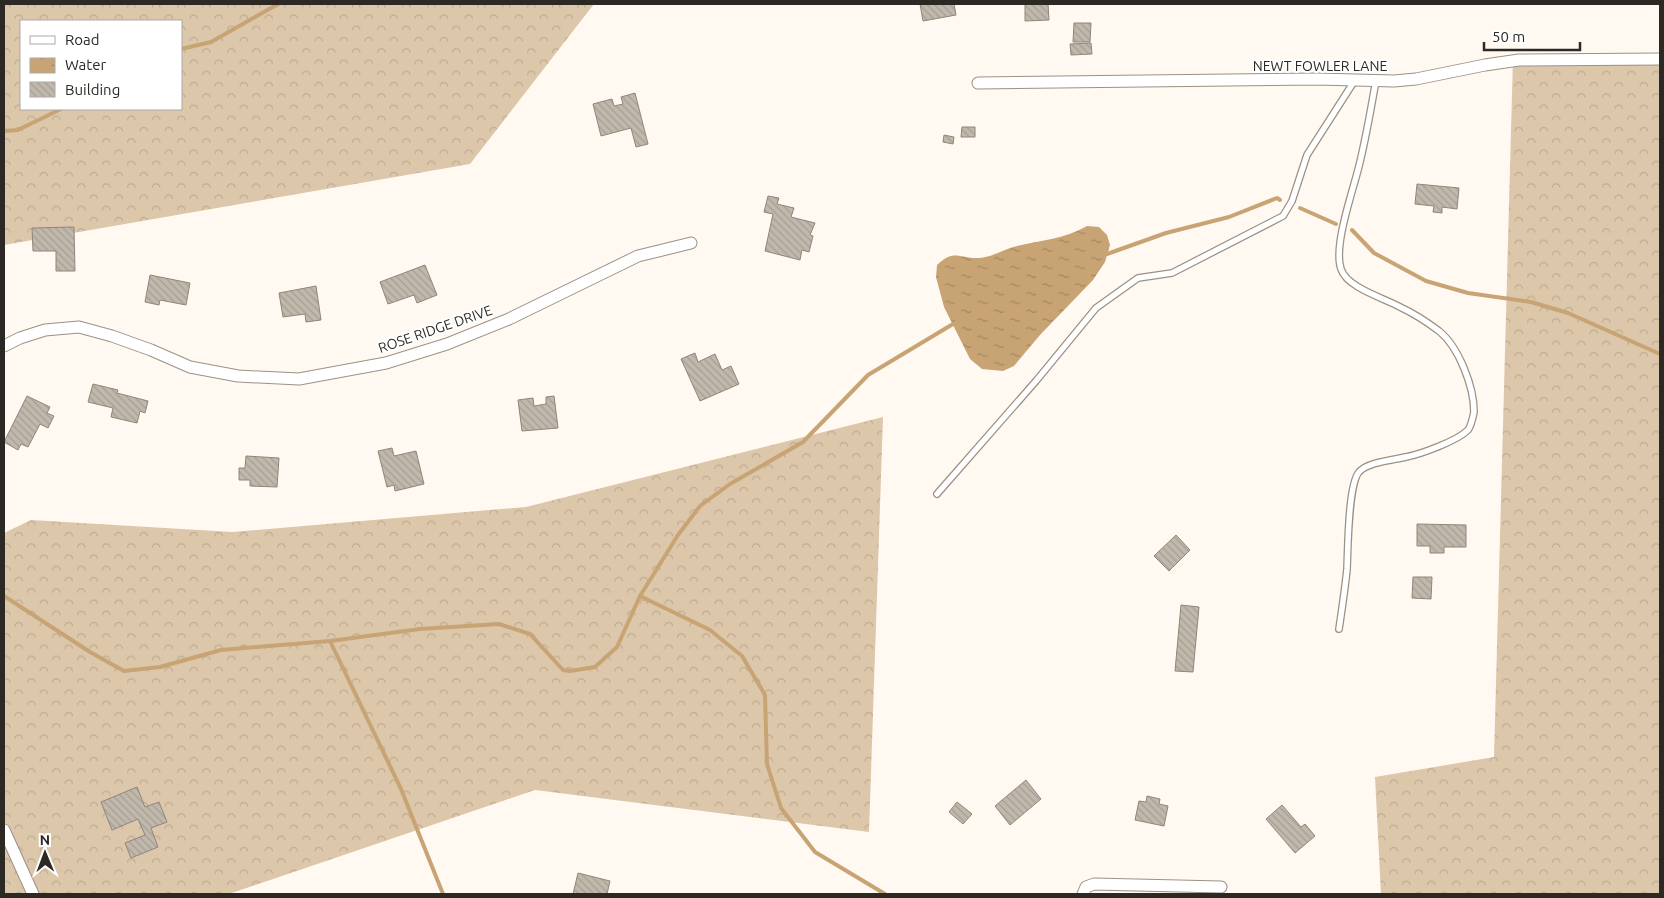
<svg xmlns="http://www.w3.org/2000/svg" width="1664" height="898" font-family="Ubuntu,sans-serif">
<defs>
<pattern id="forest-crowns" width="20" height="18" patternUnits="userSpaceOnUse" patternTransform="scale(1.25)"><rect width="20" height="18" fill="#ddc7aa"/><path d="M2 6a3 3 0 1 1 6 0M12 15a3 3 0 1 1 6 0" fill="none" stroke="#beab92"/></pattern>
<pattern id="water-ripples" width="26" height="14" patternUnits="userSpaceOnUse" patternTransform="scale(1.25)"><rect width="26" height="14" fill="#c8a475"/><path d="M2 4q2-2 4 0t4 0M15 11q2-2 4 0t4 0" fill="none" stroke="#a38660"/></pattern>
<pattern id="building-back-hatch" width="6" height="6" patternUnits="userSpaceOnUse" patternTransform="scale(1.25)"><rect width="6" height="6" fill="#c1b8ac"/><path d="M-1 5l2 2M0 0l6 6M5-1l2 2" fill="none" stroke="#a69e94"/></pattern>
</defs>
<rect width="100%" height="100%" fill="#fff9f1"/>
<!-- forest -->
<g fill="url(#forest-crowns)" fill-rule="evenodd">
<path d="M4,4h590l-124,160 -466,81zM21,21h160v88h-160z"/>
<polygon points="1660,53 1660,894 1381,894 1375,777 1494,757 1513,57"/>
<polygon points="883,417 869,832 535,790 229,894 4,894 4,533 31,520 232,532 526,507"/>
</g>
<!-- water -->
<path fill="url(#water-ripples)" d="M1087,226l12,1 8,8 3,10 -5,17 -12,18 -53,55 -26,31 -11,5 -21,-2 -12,-10 -26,-52 -8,-30 1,-12c17,-17 23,-6 42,-7 14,-1 25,-9 38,-12 24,-6 48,-7 70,-20z"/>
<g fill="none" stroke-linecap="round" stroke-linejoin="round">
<!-- stream -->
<g stroke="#c8a475" stroke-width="4">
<polyline points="181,49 211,42 278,4"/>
<polyline points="4,131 18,130 61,109"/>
<polyline points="1300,208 1336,224"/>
<polyline points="1352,230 1374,253 1426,281 1468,293 1531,302 1568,313 1660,354"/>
<polyline points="1107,254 1166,233 1229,217 1277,198 1280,200"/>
<polyline points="4,596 90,652 124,671 160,667 221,650 330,641 420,629 499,624 530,634 563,670 570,671 595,667 617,647 640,596 678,535 700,506 730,484 803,442 868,375 953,324"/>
<polyline points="640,596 710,630 742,656 765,695 767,764 781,808 815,852 885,894"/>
<polyline points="330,641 401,789 443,894"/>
</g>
</g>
<!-- building -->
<g fill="url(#building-back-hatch)" stroke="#8f867b">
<polygon points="920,4 954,4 956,15 923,21"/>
<polygon points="1025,4 1048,4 1049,20 1025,21"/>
<polygon points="1074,23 1091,23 1090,42 1073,42"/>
<polygon points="1091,43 1092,54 1071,55 1070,44"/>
<polygon points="635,93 648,144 636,147 631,128 601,136 593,104 612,99 614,106 623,104 621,97"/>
<polygon points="962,127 975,127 975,137 961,137"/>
<polygon points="944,135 954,137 953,144 943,142"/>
<polygon points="1417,184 1459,188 1457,209 1442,207 1442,213 1433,212 1434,206 1415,204"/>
<polygon points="768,196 779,198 777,204 794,208 791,217 815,223 810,235 813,236 809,252 802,250 800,260 765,251 773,214 764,212"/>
<polygon points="74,227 75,271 56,271 56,251 33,251 32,228"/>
<polygon points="425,265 437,295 417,303 414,295 388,304 380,282"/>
<polygon points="150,275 190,283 186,305 160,300 159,305 145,302"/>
<polygon points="316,286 321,320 306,322 305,314 283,317 279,293"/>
<polygon points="695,353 698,362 715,354 722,370 731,366 739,384 700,401 681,359"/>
<polygon points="93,384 118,390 117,393 148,401 145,413 140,411 137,423 111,417 113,408 88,402"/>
<polygon points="27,396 50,407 47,413 54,416 48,428 40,424 28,447 21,444 18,450 4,442"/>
<polygon points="554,396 558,428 522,431 518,400 533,398 534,406 546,404 546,397"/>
<polygon points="392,448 394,456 416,451 424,484 395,491 394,485 387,487 378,451"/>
<polygon points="246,456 279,458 277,487 250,486 250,480 239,480 239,468 245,468"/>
<polygon points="1417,524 1466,525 1466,547 1444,547 1444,553 1430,553 1430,546 1417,546"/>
<polygon points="1176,535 1190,550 1169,571 1154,556"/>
<polygon points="1413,577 1432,577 1431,599 1412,598"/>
<polygon points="1181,605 1199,607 1193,672 1175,671"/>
<polygon points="1026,780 1041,799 1010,825 995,806"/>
<polygon points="137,787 145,807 159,802 167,822 151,828 158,847 131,858 125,843 145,835 138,819 112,830 101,802"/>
<polygon points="1147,796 1160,799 1159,804 1168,806 1164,826 1135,820 1139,801 1146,802"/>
<polygon points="957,802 972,814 963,824 949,812"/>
<polygon points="1282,805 1301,827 1305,824 1315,836 1295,853 1266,819"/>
<polygon points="578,873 610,881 607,894 573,894"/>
</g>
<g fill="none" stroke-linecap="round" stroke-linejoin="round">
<defs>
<g id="service">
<polyline points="937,494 1036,381 1096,308 1138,278 1172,273 1283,216 1292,201 1307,155 1355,80"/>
<path d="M1339,629c3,-20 6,-40 8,-60 1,-20 1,-84 12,-97 9,-10 34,-12 47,-15 15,-3 51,-16 62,-27 3,-4 5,-13 6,-18 0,-25 -15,-65 -35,-81 -12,-9 -26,-18 -39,-24 -16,-9 -53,-19 -59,-38 -8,-23 12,-78 18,-103 7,-28 12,-57 17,-86"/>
</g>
<g id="minor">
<polyline points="978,83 1317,79 1394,81 1416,79 1485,65 1519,60 1660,59"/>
<polyline points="4,346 20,338 45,330 79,327 112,336 151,350 190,367 238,376 299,379 386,363 447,344 509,319 638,256 691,243"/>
<polyline points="4,830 33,894"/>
<polyline points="1083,894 1086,887 1094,884 1221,887"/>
</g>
</defs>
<!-- service casing -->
<use href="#service" stroke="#9b9186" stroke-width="8"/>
<!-- minor casing -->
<use href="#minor" stroke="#9b9186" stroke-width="13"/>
<!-- service -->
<use href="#service" stroke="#fff" stroke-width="5.5"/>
<!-- minor -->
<use href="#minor" stroke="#fff" stroke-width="11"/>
</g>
<g text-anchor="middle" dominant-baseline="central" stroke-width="4" stroke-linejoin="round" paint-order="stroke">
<!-- street labels -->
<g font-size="14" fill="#2c2924" stroke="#fff">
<text x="1320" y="66">NEWT FOWLER LANE</text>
<text transform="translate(435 329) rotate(-19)">ROSE RIDGE DRIVE</text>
</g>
</g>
<!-- border -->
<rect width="1664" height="898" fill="none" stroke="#2c2924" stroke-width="10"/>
<!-- legend -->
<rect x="20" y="20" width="162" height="90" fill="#ffffff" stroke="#aba9a7"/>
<rect x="30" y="36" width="25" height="8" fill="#ffffff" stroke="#aba9a7"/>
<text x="65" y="45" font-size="15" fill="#2c2924">Road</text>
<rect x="30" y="58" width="25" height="15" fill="url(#water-ripples)" stroke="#aba9a7"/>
<text x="65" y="70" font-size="15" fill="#2c2924">Water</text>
<rect x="30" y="82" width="25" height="15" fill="url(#building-back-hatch)" stroke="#aba9a7"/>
<text x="65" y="95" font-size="15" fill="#2c2924">Building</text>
<!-- north arrow -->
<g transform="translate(45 853) rotate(359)" stroke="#ffffff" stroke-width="4" paint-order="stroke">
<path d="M0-4L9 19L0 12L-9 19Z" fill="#2c2924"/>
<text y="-8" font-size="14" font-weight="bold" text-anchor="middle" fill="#2c2924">N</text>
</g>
<!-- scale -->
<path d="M1484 42v8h96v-8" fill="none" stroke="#2c2924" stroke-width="2.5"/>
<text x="1492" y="42" font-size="15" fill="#2c2924" stroke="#ffffff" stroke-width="4" paint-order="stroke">50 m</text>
</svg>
